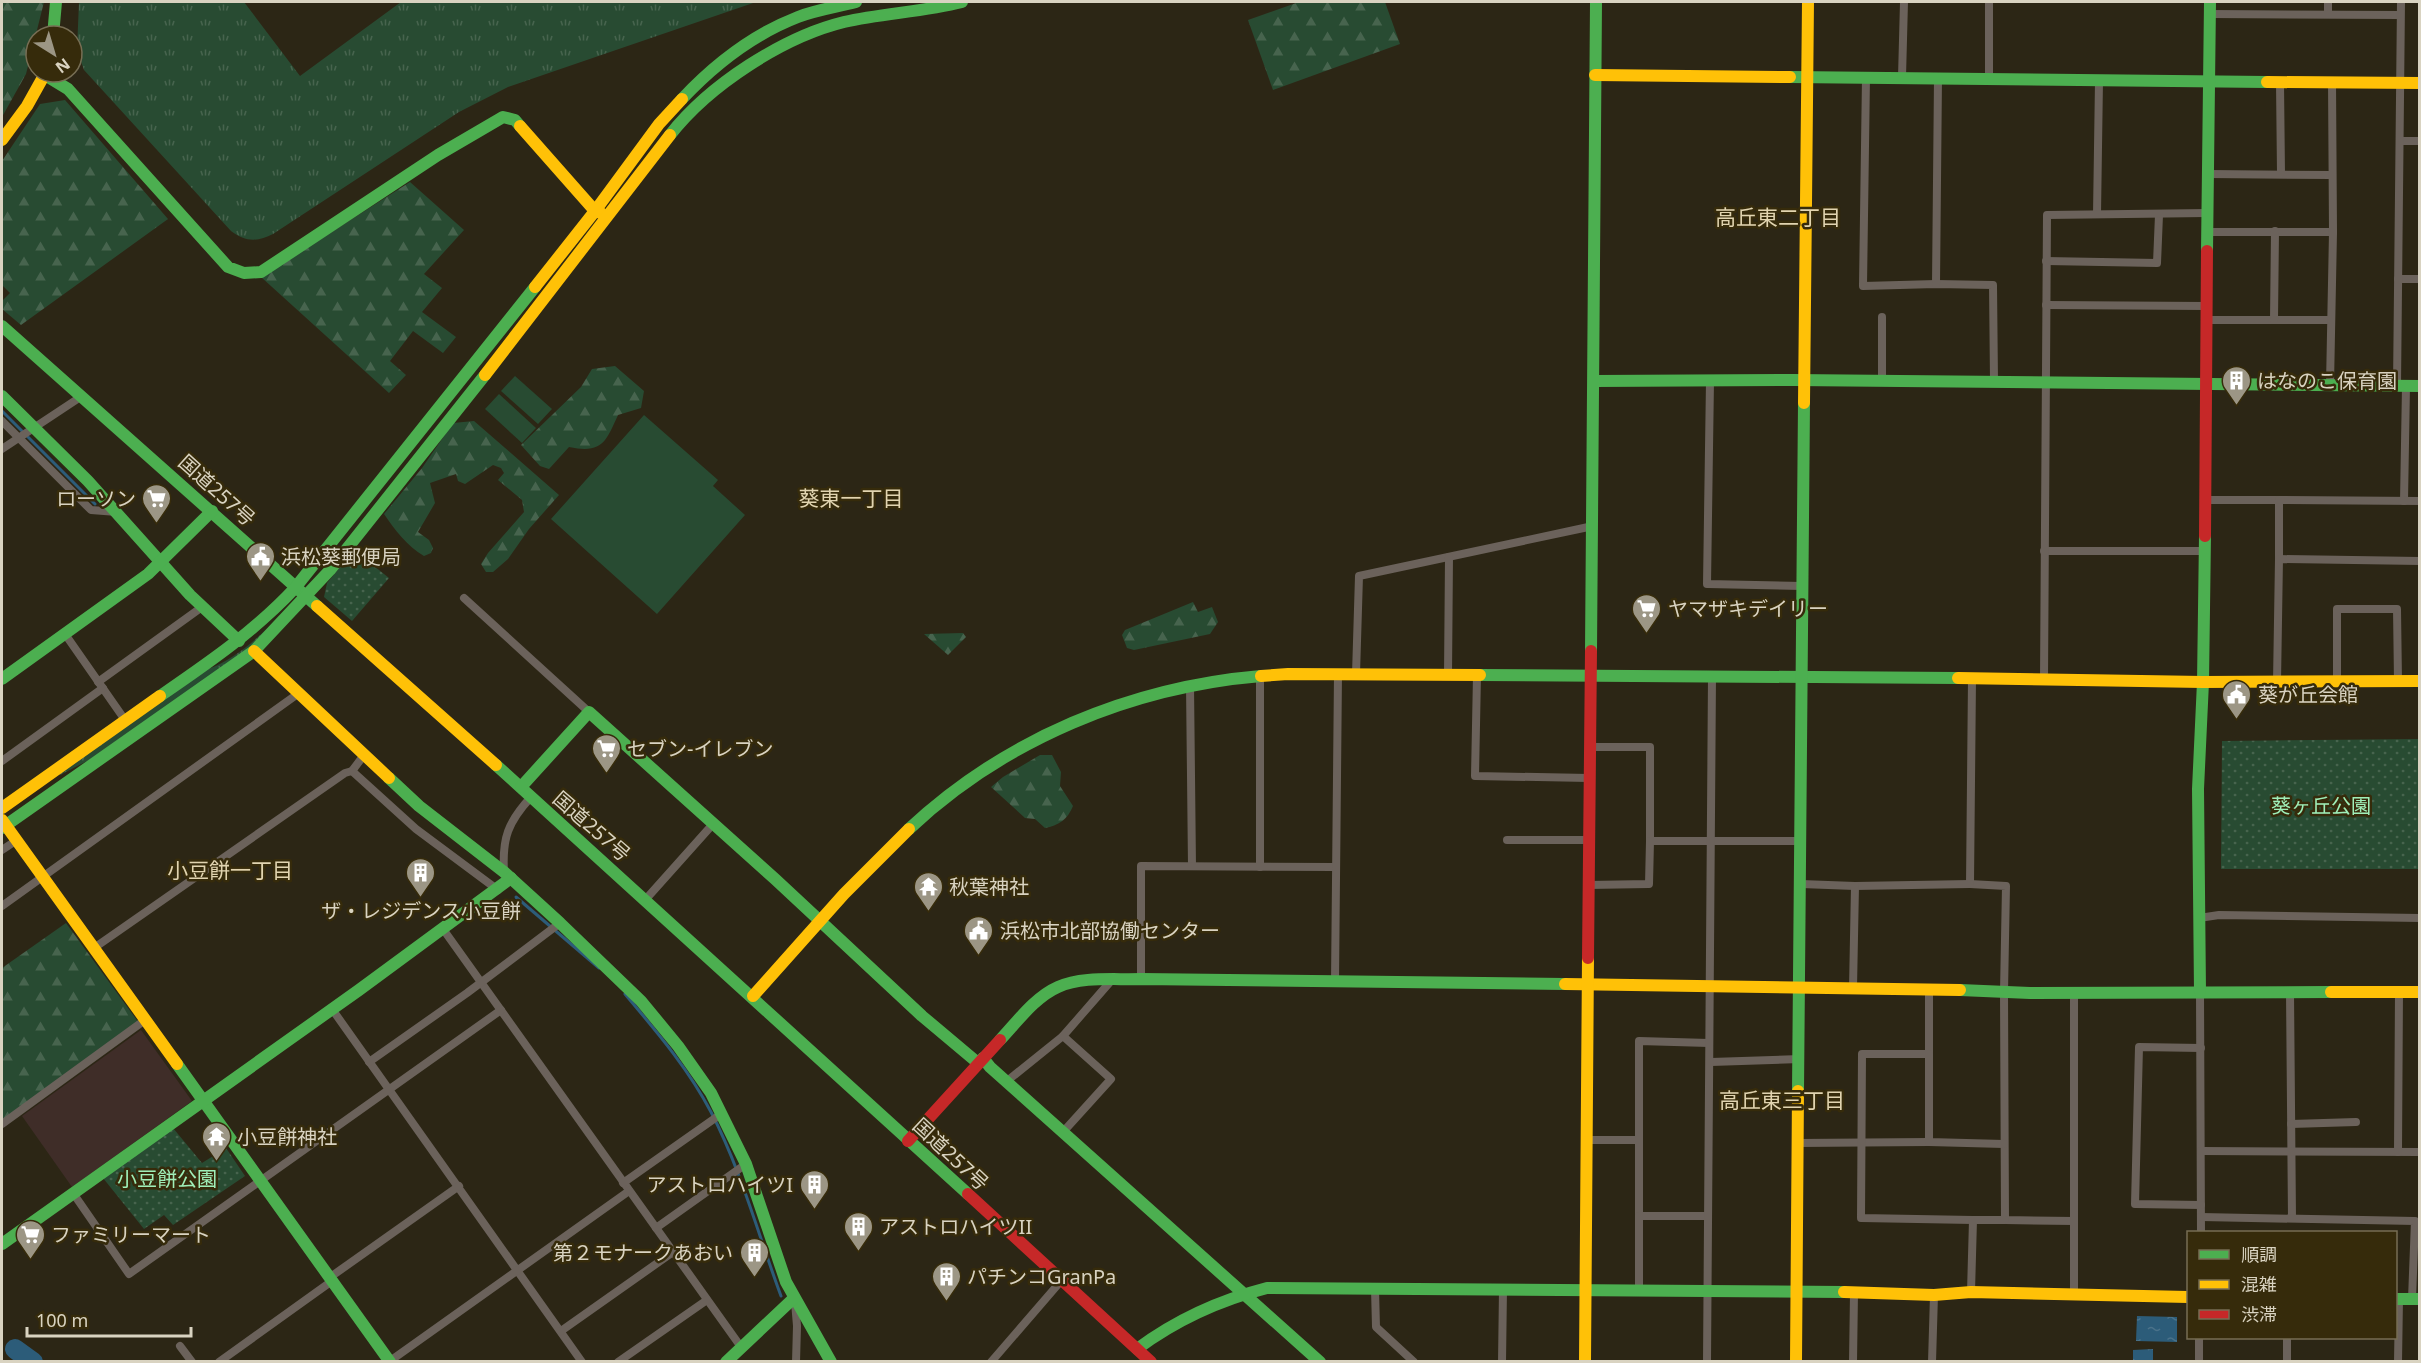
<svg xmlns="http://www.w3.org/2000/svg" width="2421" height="1363" font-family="'Noto Sans','Noto Sans JP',sans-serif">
<defs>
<pattern id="grass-tufts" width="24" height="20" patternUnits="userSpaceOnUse" patternTransform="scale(1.5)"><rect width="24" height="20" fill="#284b32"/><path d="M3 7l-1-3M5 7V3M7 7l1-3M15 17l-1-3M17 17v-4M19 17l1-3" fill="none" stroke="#47644e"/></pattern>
<pattern id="forest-firs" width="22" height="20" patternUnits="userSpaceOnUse" patternTransform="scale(1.5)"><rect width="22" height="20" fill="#284b32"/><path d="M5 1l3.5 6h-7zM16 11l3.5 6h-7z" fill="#47644e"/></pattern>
<pattern id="park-dots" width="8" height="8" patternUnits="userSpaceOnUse" patternTransform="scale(1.5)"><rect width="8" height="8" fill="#284b32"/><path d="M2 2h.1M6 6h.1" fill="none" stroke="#47644e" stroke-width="1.8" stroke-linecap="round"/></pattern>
<pattern id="water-ripples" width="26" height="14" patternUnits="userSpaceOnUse" patternTransform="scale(1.5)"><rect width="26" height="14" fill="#2c5c79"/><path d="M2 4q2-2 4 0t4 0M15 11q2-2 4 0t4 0" fill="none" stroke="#4a728a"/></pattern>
</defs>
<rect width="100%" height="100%" fill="#2c2615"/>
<!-- commercial -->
<polygon fill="#3f2d28" points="141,1030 192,1101 72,1187 22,1116"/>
<!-- grass -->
<g fill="url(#grass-tufts)">
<path d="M79,2h165l56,74 101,-74h355l-248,85 -49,25 -186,122c-15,8 -28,8 -42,-3l-147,-161 -7,-20z"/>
<path d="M285,611l2,2 -37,35 -161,112 -29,15 -1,-2 149,-104c30,-11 55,-36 77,-58z"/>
</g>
<!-- forest -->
<g fill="url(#forest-firs)">
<polygon points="2,2 44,2 26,74 2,117"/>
<polygon points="1299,2 1385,2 1400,44 1273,90 1248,20"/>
<polygon points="65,100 168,219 21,325 2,309 2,301 10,293 2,285 2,161 40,104"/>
<polygon points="410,182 464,230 424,274 442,288 422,312 456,337 443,353 413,331 390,361 406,375 389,393 261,277"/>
<path d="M615,366l29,25 -3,17 -23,7c-12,26 -15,39 -49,32l-20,22 -9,-3 -19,-21 60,-58 11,-18z"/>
<path d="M474,421l85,74 -30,34 -21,30 -15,13h-7l-5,-8 7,-11 36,-41 -2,-12 -24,-20 6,-7 -3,-5 -8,-3 -28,19 -7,-3 -2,-7 -26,9 5,20 -17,29 11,8 4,8 -2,5 -7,3c-17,-10 -29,-26 -40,-42l38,-46 31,-45z"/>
<polygon points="1193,602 1198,612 1212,607 1218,622 1210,634 1134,650 1127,648 1122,635 1125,630"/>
<polygon points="963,633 966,637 948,655 924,634"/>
<path d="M1040,755h12l9,17 -1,14 13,20c-5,13 -15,20 -28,22l-10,-9 -10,-1 -34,-31 12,-10z"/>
<polygon points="66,923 139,1023 2,1121 2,968"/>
</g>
<!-- park -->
<g fill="url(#park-dots)">
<polygon points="354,550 389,578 352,621 324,597 327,583"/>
<polygon points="2419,739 2419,869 2221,869 2222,741"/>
<polygon points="173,1128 202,1163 226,1148 245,1176 173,1225 164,1215 144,1229 103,1178"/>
</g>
<!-- pitch -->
<g fill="#284b32">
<polygon points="515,376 552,409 538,424 501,391"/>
<polygon points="499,394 536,428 522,443 485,409"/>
<polygon points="644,415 718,480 713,486 745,515 657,614 551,519"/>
</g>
<!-- water -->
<g fill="url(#water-ripples)">
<polygon points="2137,1316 2177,1317 2177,1342 2136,1341"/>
<polygon points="2153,1349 2153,1361 2133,1361 2133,1350"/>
</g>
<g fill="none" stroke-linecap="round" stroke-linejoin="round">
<!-- stream -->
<g stroke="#2c5c79" stroke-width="3">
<polyline points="2,411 95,504"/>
<polyline points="516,897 599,968"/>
<path d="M625,994c31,37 63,74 86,118 30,58 47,122 70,184"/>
</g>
<!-- river -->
<polyline stroke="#2c5c79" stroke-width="20" points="15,1349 33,1362"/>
<!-- street -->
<g stroke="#6b625b" stroke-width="8">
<polyline points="1989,2 1989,79"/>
<polyline points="2328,13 2328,2"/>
<polyline points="2210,14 2400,15"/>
<polyline points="1866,77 1863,286 1936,284 1993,285 1994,381"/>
<polyline points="1902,77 1904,2"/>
<polyline points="2280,83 2281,174"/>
<polyline points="2400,141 2420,141"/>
<polyline points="2208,174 2332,175"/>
<polyline points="2097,214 2099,81"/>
<polyline points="2207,232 2333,232"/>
<polyline points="2046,261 2157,263 2159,215"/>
<polyline points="2398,279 2420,279"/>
<polyline points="1936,284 1938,78"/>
<polyline points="2046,305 2206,306"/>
<polyline points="2207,320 2331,320"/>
<polyline points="2274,320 2275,231"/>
<polyline points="1710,381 1707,584 1802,586"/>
<polyline points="1882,381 1882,317"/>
<polyline points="2330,385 2333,232 2332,82"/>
<polyline points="2397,386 2401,2"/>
<polyline points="2,421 91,510 117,512"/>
<polyline points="2,449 82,396"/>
<polyline points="2204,500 2279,500"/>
<polyline points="2404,501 2406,386"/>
<polyline points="2044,551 2205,551"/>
<polyline points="2279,559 2279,500 2420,501"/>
<polyline points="464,598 589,712"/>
<polyline points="65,634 125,720"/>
<polyline points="1356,674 1359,576 1593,526"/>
<polyline points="1260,675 1260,867"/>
<polyline points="1448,675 1449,557"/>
<polyline points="1477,675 1475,776 1589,778"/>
<polyline points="1972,679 1970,884 2006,886 2004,992 2005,1220 2074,1221"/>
<polyline points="2044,679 2047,215 2207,213"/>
<polyline points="2337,681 2337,609 2397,609 2398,681"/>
<polyline points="98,682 202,607"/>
<polyline points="2277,682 2279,559 2420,561"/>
<polyline points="1190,685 1192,866"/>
<polyline points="1589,747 1650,747 1650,841"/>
<polyline points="364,755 352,771 416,829 498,890"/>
<polyline points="2,761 103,688"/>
<polyline points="1507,840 1588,840"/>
<polyline points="2,850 17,840"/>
<path d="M504,872c-2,-34 4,-50 27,-75"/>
<polyline points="1801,884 1855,886 1970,884"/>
<polyline points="1588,885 1649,884 1650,841 1800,841"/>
<polyline points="646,899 713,824"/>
<polyline points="2,906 299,693"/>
<polyline points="2199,918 2219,915 2420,918"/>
<polyline points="443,929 741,1347"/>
<polyline points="94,948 345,773 352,771"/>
<polyline points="1141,979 1141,866 1334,867"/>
<polyline points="1335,982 1338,674"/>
<polyline points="1853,988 1855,886"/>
<polyline points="2074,992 2074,1295"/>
<polyline points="2200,992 2201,1232"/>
<polyline points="2290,992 2292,1218"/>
<polyline points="332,1009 582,1362"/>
<polyline points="2201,1048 2139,1047 2135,1204 2201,1205"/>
<polyline points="1929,1054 1929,989"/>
<polyline points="369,1062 467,993 560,923"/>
<polyline points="1711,1062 1800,1059"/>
<polyline points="1007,1081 1063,1036"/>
<polyline points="2,1124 145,1020"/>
<polyline points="2291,1124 2356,1122"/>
<polyline points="1063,1132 1111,1079 1063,1036 1110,982"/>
<polyline points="1587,1140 1639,1140"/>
<polyline points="1798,1143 1929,1142"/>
<polyline points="2201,1151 2420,1152"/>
<polyline points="2398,1152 2399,992"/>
<polyline points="623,1183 721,1114"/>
<polyline points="73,1193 129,1274 501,1010"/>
<polyline points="1639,1216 1639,1041 1709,1043"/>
<polyline points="2201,1217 2415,1221 2412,1299"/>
<polyline points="1973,1220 1861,1218 1862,1054 1929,1054 1929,1142 2004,1144"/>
<polyline points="656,1228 746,1164"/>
<polyline points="329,1278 459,1186"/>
<polyline points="1375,1289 1376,1327 1414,1362"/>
<polyline points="1639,1289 1639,1216 1708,1216"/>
<polyline points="1971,1292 1973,1220 2005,1220"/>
<polyline points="795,1302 797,1326 796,1362"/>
<polyline points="561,1331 673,1252"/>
<polyline points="180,1346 192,1362"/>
<polyline points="390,1361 629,1191"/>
<polyline points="219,1362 332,1281"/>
<polyline points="618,1362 707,1300"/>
<polyline points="991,1362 1061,1281"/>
<polyline points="1502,1362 1503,1289"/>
<polyline points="1707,1362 1712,676"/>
<polyline points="1853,1362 1854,1293"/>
<polyline points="1932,1362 1934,1295"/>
<polyline points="2199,1362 2199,1338"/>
<polyline points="2287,1362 2287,1338"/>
<polyline points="2398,1362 2399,1299"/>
</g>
<!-- fast -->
<g stroke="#4caf50" stroke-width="12">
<polyline points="53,36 56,2"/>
<polyline points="45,75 68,89 228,267 244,273 261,272 438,155 503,117 515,120 520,126"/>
<polyline points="1790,77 2267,82"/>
<path d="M682,99c32,-34 72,-65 116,-82 18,-7 39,-10 58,-15"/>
<path d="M670,135c39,-50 113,-98 174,-113 39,-9 79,-10 118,-20"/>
<polyline points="2207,251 2210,2"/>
<polyline points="2,326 317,606"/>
<polyline points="1594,381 1794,380 2420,386"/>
<polyline points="2,396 88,481 190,595 239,641"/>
<polyline points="1591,651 1596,2"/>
<polyline points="1480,675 1958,678"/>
<polyline points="2,679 148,574 212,511"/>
<path d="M160,696c48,-33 95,-65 135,-108l240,-301"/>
<polyline points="496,765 968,1194"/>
<polyline points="389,778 419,806 504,872 560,923 641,1001 678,1046 711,1093 746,1164 786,1282 831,1362"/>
<polyline points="521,787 589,712 775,879 922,1016 978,1063"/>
<polyline points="2,828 254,651 330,570 485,375"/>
<path d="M909,829c96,-90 222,-142 352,-153"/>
<polyline points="1960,990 2030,993 2331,992"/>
<polyline points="2200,992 2198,789 2203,682 2205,536"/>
<path d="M1000,1040c17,-18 35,-43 58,-53 24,-11 57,-7 83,-8l424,5"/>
<polyline points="983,1058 990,1067 1320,1362"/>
<polyline points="177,1064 390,1362"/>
<polyline points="1798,1091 1804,403"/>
<polyline points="2,1244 359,990 511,878"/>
<polyline points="2396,1299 2420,1299"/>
<path d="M1137,1349c39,-29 83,-49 130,-61l577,4"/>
<polyline points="726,1362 794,1298"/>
</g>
<!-- slow -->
<g stroke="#ffc107" stroke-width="12">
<polyline points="1595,75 1790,77"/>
<polyline points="2267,82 2420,83"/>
<polyline points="520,126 595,211 601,213"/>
<polyline points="2,140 27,106 46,72"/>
<polyline points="535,287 595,211 659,124 682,99"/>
<polyline points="485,375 670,135"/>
<polyline points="1804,403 1808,2"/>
<polyline points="317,606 496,765"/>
<polyline points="254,651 389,778"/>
<polyline points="1261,676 1288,674 1480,675"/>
<polyline points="1958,678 2203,682 2420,681"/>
<polyline points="2,808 160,696"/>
<polyline points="2,820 177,1064"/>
<polyline points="1565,984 1960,990"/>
<polyline points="2331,992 2420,992"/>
<polyline points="753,996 844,894 909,829"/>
<polyline points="1844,1292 1934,1295 1971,1292 2188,1297"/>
<polyline points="1585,1362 1588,958"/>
<polyline points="1796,1362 1798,1091"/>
</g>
<!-- jam -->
<g stroke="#c62828" stroke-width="12">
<polyline points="2205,536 2207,251"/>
<polyline points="1588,958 1591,651"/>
<polyline points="908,1141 1000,1040"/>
<polyline points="968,1194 1151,1362"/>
</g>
</g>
<!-- icons -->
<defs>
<symbol id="building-pin" viewBox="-11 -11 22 30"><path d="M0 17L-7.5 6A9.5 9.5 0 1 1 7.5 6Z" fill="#9c9685" stroke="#362b0b"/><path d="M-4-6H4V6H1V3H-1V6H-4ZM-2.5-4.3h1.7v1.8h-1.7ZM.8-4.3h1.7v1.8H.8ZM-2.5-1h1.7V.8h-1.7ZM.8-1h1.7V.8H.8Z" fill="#fff"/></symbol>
<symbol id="supermarket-pin" viewBox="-11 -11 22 30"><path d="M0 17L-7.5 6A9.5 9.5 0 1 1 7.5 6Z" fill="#9c9685" stroke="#362b0b"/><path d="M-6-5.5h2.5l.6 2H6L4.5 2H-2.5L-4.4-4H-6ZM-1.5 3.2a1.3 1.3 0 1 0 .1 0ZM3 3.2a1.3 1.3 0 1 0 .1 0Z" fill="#fff"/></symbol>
<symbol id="civic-pin" viewBox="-11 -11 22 30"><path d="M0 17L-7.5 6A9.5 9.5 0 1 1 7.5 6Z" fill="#9c9685" stroke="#362b0b"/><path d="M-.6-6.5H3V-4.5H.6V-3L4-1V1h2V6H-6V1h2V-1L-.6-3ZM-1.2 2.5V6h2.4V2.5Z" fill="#fff"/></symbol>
<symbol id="temple-pin" viewBox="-11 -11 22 30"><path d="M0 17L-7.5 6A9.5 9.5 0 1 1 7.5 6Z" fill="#9c9685" stroke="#362b0b"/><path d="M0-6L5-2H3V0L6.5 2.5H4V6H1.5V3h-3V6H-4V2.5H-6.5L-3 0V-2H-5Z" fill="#fff"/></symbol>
</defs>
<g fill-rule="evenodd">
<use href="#building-pin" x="2220" y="364" width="33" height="45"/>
<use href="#supermarket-pin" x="140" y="482" width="33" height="45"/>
<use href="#civic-pin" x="244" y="540" width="33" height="45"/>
<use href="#supermarket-pin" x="1630" y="592" width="33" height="45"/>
<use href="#civic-pin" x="2220" y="678" width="33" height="45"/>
<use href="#supermarket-pin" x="590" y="732" width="33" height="45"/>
<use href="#building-pin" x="404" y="856" width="33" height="45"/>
<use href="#temple-pin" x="912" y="870" width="33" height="45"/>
<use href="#civic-pin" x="962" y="914" width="33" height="45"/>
<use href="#temple-pin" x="200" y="1120" width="33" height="45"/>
<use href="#building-pin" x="798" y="1168" width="33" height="45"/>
<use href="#building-pin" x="842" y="1210" width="33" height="45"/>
<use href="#supermarket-pin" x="14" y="1218" width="33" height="45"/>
<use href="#building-pin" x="738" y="1236" width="33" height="45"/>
<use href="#building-pin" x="930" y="1260" width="33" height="45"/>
</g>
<g text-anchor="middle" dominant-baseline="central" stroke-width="5" stroke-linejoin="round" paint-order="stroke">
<!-- poi labels -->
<g font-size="20" fill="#d9d3c1" stroke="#362b0b" text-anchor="start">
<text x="2257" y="380">はなのこ保育園</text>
<text x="136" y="498" text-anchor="end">ローソン</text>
<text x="281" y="556">浜松葵郵便局</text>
<text x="1668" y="608">ヤマザキデイリー</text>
<text x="2258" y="694">葵が丘会館</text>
<text x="627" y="748">セブン-イレブン</text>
<text x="949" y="886">秋葉神社</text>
<text x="421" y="910" text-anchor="middle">ザ・レジデンス小豆餅</text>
<text x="1000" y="930">浜松市北部協働センター</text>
<text x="237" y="1136">小豆餅神社</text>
<text x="793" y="1184" text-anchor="end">アストロハイツI</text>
<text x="879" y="1226">アストロハイツII</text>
<text x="51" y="1234">ファミリーマート</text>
<text x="733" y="1252" text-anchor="end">第２モナークあおい</text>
<text x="967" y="1276">パチンコGranPa</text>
</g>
<!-- street labels -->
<g font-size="20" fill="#d9d3c1" stroke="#362b0b">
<text transform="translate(217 490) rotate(42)">国道257号</text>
<text transform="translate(592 826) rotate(41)">国道257号</text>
<text transform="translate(951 1154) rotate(43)">国道257号</text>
</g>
<!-- park labels -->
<g font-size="20" fill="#9fefb9" stroke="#362b0b">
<text x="2321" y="805">葵ヶ丘公園</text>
<text x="167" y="1178">小豆餅公園</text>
</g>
<!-- neighbourhood labels -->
<g font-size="21" fill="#e1d4b0" stroke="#362b0b">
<text x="1778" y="217">高丘東二丁目</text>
<text x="851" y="498">葵東一丁目</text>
<text x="230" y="870">小豆餅一丁目</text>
<text x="1782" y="1100">高丘東三丁目</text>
</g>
</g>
<!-- border -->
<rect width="2421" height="1363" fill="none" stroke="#d9d3c1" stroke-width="6"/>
<!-- legend -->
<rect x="2187" y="1231" width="210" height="108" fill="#362b0b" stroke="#776e54" stroke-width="1.5"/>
<rect x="2199" y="1250" width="30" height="9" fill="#4caf50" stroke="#776e54" stroke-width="1.5"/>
<text x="2241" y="1261" font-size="18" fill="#d9d3c1">順調</text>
<rect x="2199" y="1280" width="30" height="9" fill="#ffc107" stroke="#776e54" stroke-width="1.5"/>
<text x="2241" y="1291" font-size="18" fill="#d9d3c1">混雑</text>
<rect x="2199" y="1310" width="30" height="9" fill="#c62828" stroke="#776e54" stroke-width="1.5"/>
<text x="2241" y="1321" font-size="18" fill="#d9d3c1">渋滞</text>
<!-- north arrow -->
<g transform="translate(54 54) rotate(143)"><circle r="28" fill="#362b0b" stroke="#776e54" stroke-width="1.5"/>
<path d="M0-4.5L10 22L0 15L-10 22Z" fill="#9c9685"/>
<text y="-9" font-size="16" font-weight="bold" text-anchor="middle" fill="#d9d3c1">N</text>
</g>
<!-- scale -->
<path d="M27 1327v9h164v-9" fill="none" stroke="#d9d3c1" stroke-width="3"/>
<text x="36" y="1327" font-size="18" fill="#d9d3c1" stroke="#362b0b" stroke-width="4.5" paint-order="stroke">100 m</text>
</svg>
